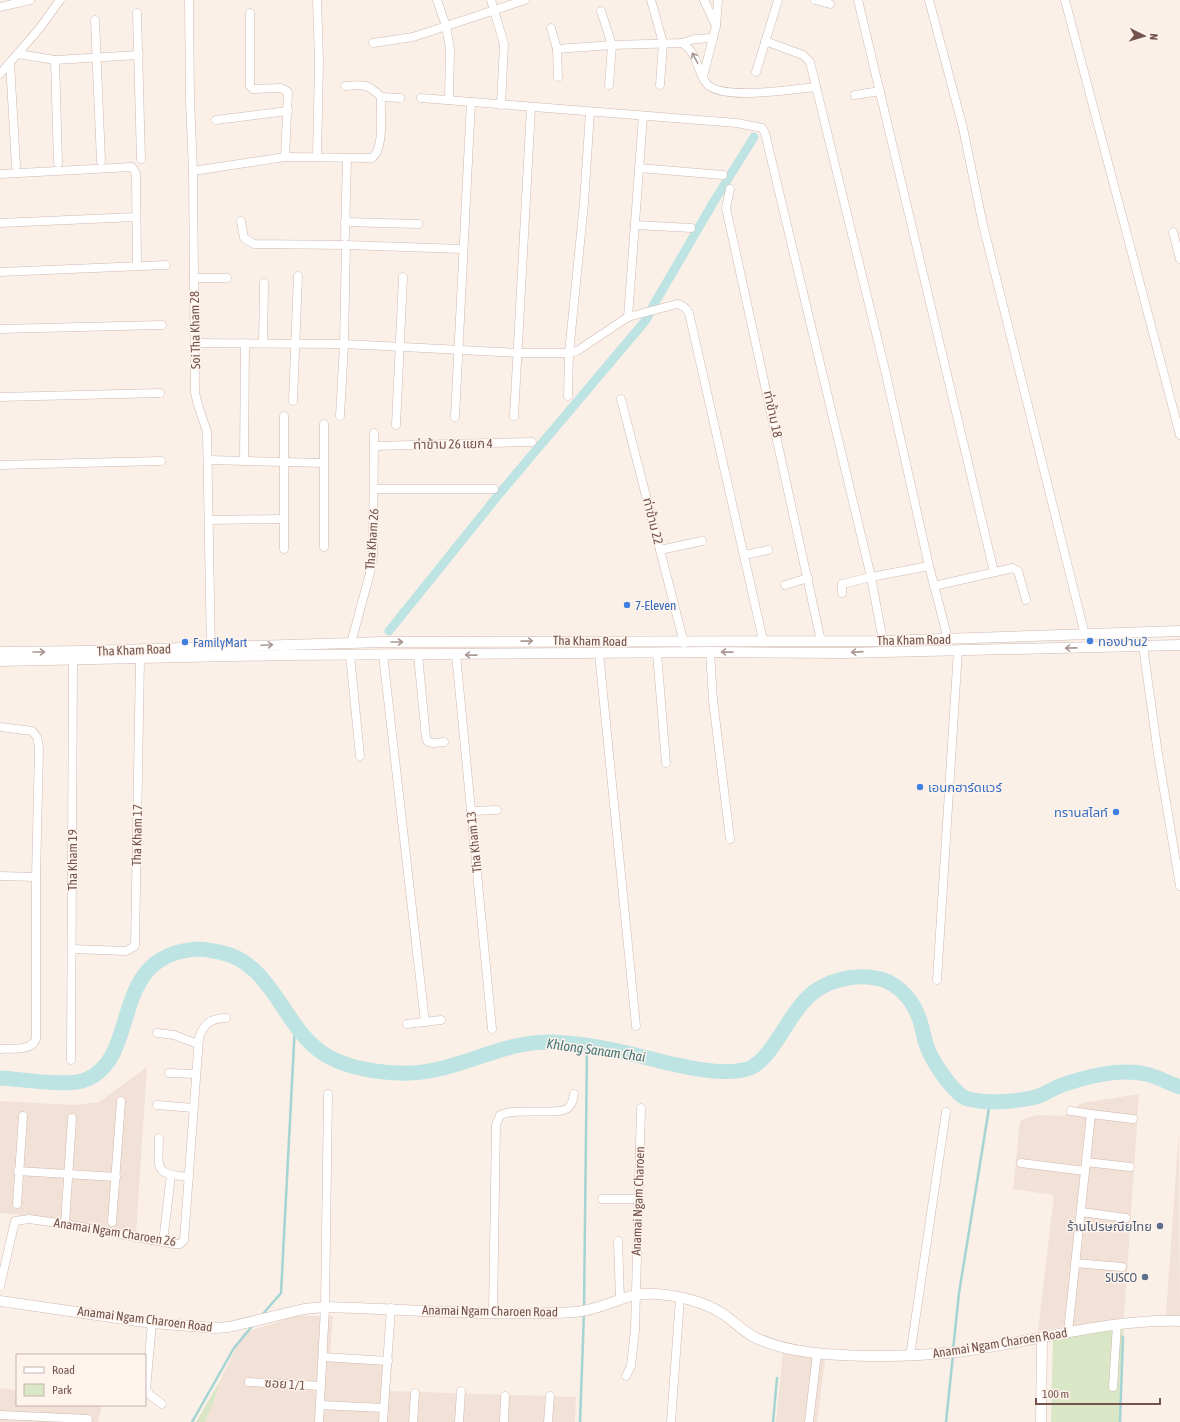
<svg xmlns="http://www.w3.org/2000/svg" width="1180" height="1422" font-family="'Asap Condensed','Noto Sans Thai',sans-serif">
<rect width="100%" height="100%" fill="#fbf0e7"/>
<!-- residential -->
<g fill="#f2e1d6">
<polygon points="147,1067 136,1233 62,1219 0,1213 0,1101 73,1105 99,1102"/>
<polygon points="1139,1094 1124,1318 1038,1331 1054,1195 1013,1189 1020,1121 1036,1115 1064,1116 1082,1103"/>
<polygon points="1179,1129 1180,1315 1166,1315"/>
<polygon points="296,1316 333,1316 330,1354 393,1357 389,1391 576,1397 575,1422 205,1422 213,1404 220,1381 243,1333"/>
<polygon points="783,1352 825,1360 817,1422 776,1422"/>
<polygon points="0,1388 17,1390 17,1405 102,1405 98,1422 0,1422"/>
</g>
<!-- green -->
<g fill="#d9e7c6">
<polygon points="1124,1322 1120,1422 1051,1422 1053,1335"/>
<polygon points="220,1381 213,1404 205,1422 196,1422"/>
</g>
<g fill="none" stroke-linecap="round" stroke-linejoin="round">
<!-- stream -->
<g stroke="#a4d4d4" stroke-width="2.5">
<polyline points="584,1308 587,1046"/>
<polyline points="262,1315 281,1293 295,1025"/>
<polyline points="953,1350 959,1293 990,1102"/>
<polyline points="192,1422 234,1348 253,1325"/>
<polyline points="580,1422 584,1313"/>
<polyline points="773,1422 777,1378"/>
<polyline points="946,1422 953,1355"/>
<polyline points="1120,1422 1123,1337"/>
</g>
<!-- canal -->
<polyline stroke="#bde3e2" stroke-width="9" points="389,631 500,493 646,320 653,306 713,203 754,137"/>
<!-- river -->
<path stroke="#bde3e2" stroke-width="15" d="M0,1078c21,1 67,9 85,2 58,-22 21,-126 113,-131 7,0 15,2 21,3 54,10 63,75 105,102 22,14 50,18 75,19 54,3 100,-33 154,-31 22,1 48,5 70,10 33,7 95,28 127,16 9,-4 19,-16 25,-25 10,-14 20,-34 33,-46 16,-16 44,-23 67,-19 18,2 35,18 42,35 5,10 6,23 10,34 5,14 25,44 38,51 5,2 10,2 14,3 17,2 41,0 57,-4 9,-3 18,-9 26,-12 26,-9 58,-17 84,-11 12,3 23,9 34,13"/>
<defs>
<g id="minor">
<polyline points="189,0 190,101 193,171 195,393 198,405 207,432 211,653"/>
<polyline points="437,0 446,26 450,49 449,100"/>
<polyline points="491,0 504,44 501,105"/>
<polyline points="651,0 663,43 660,85"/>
<polyline points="815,0 830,4"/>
<polyline points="858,0 994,572"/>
<polyline points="929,0 963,128 983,225 1085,635"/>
<polyline points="1065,0 1180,435"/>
<polyline points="0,7 30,0"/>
<polyline points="601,11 612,45 609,85"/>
<polyline points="137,13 141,159"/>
<polyline points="250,13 250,86 253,89 281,88 288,92 285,157"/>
<polyline points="95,20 101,161"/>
<polyline points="716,26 718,0"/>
<polyline points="551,28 557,49 558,77"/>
<polyline points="765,41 803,55 810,62 885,370 929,566 948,639"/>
<polyline points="373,43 413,37 525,0"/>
<path d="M682,43c17,11 14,28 25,41 15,17 87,5 109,3"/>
<polyline points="557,49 612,45 682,43 695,39 713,38"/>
<polyline points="18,54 55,60 139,55"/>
<polyline points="55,60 58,163"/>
<polyline points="10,63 16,166"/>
<polyline points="756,72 778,0"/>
<polyline points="0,74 39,29 60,0"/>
<polyline points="703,77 716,26 704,0"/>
<path d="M345,86c19,-2 23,-2 36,11l19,1"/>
<polyline points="855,95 880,91"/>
<polyline points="421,98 737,123 762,128 765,133 871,577 883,641"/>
<polyline points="216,120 288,111"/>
<polyline points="317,157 319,62 317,0"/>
<polyline points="639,168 723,175"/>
<path d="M193,171l92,-14 87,1c13,-10 8,-44 9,-61"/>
<polyline points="0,174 132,167 136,174 137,266"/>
<polyline points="730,189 726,208 821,641"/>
<polyline points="241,221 244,238 254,244 346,245 463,249"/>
<polyline points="345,222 418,224"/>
<polyline points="0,223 136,217"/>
<polyline points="635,225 691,228"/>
<polyline points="1173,232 1180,259"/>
<polyline points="345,237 347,158"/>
<polyline points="0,272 166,265"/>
<polyline points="194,278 227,278"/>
<polyline points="628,317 643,116"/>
<polyline points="0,329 162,325"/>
<path d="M195,343l149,1 174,9h51l8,-2 51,-34 49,-13c6,1 9,4 12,9l74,327"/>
<polyline points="263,343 264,283"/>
<polyline points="568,396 569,353 584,203 590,112"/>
<polyline points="0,397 160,393"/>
<polyline points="621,399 684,643"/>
<polyline points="293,401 298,276"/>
<polyline points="284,416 284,549"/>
<polyline points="340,416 344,344 346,245"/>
<polyline points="514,416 531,108"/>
<polyline points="455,417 471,102"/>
<polyline points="324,424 324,547"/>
<polyline points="396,425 403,277"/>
<polyline points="374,446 532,442"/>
<polyline points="209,460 324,463"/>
<polyline points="244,461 245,343"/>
<polyline points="0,465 161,461"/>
<polyline points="375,489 494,489"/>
<polyline points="209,520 284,519"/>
<polyline points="660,550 702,541"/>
<polyline points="744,555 768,550"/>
<polyline points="785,585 808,578"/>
<polyline points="934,586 1013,568 1018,571 1026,600"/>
<polyline points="842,593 842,584 871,577 929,566"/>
<polyline points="351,643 370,573 373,555 374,433"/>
<polyline points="1143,646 1158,754 1180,886"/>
<polyline points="710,652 713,700 730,839"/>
<polyline points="599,653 636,1026"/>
<polyline points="657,653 666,763"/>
<polyline points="456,654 492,1029"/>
<polyline points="350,655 360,756"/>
<polyline points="383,655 425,1022"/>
<polyline points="418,655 426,738 428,742 433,743 444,742"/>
<path d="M0,727l32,4 5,6 2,11 -3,129v162c-6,13 -23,9 -36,10"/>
<polyline points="471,811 497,810"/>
<polyline points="0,876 36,877"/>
<polyline points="72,949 126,951 135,946 140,659"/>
<polyline points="937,980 958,650"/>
<polyline points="407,1024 441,1020"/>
<polyline points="157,1033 174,1035 198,1044"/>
<polyline points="71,1060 73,660"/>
<polyline points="169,1073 195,1074"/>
<polyline points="157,1105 193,1108"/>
<polyline points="1071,1111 1091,1114"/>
<path d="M159,1138c-1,33 -4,36 30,39"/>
<polyline points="1086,1162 1130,1167"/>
<polyline points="1021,1163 1085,1171"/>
<polyline points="18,1171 116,1177"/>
<polyline points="602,1199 638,1199"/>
<polyline points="17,1204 23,1116"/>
<polyline points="1081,1212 1126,1218"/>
<polyline points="112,1222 121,1101"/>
<polyline points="65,1224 72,1118"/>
<polyline points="618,1241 620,1299"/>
<polyline points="163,1242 171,1175"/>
<polyline points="1075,1263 1122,1267"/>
<path d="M0,1286l15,-65 14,-2 36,5 109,20h6l4,-4 15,-202c4,-14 12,-20 27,-20"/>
<path d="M493,1314l3,-189 4,-10c17,-8 58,1 68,-7 5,-4 5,-9 6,-14"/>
<polyline points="152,1323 146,1389 150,1395 162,1404"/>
<polyline points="1068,1332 1091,1114 1133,1119"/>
<polyline points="910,1356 946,1112"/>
<polyline points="323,1357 388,1361"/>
<polyline points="626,1376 631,1366 635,1330 641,1108"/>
<polyline points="249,1382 321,1386"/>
<polyline points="1113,1387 1117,1324"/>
<polyline points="320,1405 384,1408"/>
<polyline points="0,1415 88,1419"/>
<polyline points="319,1422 325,1307 328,1094"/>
<polyline points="383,1422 391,1308"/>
<polyline points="413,1422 415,1393"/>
<polyline points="459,1422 461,1391"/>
<polyline points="504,1422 505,1396"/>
<polyline points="548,1422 550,1396"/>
<polyline points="671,1422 680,1298"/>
<polyline points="809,1422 817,1353"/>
</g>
<g id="tertiary">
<polyline points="0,652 86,651 383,642 883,641 1180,631"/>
<polyline points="0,661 285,655 710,652 845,653 1180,645"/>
<path d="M0,1301l152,22 64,5 13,-1 75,-18 21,-2c83,2 167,10 250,5 30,-2 51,-21 81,-18 21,1 49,8 67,20 10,7 20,17 31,23 35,17 79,18 117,19 33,0 67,-1 100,-6 70,-10 138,-31 209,-29"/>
<polyline points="1041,1422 1042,1337"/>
</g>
</defs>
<!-- minor casing -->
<use href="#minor" stroke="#ceb9b1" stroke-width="9"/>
<!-- tertiary casing -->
<use href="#tertiary" stroke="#ceb9b1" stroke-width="11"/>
<!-- minor -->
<use href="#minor" stroke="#fff" stroke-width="8"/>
<!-- tertiary -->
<use href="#tertiary" stroke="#fff" stroke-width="10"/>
</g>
<!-- one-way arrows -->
<defs><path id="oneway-shaft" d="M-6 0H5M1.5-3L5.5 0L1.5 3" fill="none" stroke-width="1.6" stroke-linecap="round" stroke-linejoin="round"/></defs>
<g stroke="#ab9894">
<use href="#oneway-shaft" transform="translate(695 58) rotate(-117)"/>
<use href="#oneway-shaft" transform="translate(527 641) rotate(-1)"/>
<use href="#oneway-shaft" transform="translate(397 642)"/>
<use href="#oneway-shaft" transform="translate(267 645) rotate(-3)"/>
<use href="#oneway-shaft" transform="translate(1071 648) rotate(179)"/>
<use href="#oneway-shaft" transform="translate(39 652)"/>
<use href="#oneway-shaft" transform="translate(727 652) rotate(-179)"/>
<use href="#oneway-shaft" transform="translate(857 652) rotate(176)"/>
<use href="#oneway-shaft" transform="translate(471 655) rotate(-179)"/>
</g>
<!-- markers -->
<g fill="#3f7fe0" stroke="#fef4ed" stroke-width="1.5">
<circle cx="627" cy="605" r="4"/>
<circle cx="1090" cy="641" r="4"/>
<circle cx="185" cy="642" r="4"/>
<circle cx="920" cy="787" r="4"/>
<circle cx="1116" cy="812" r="4"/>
</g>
<g fill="#5c6f8a" stroke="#fef4ed" stroke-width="1.5">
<circle cx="1160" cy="1226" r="4"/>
<circle cx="1145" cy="1277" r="4"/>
</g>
<g text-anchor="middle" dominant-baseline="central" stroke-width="3" stroke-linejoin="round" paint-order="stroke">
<!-- street labels -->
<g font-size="13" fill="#73544d" stroke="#fef4ed">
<text transform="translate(195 330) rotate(-91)">Soi Tha Kham 28</text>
<text transform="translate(773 414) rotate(78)">ท่าข้าม 18</text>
<text transform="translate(453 444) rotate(-1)">ท่าข้าม 26 แยก 4</text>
<text transform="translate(653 521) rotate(76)">ท่าข้าม 22</text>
<text transform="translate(372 539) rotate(-86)">Tha Kham 26</text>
<text transform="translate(914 640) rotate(-1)">Tha Kham Road</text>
<text transform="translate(590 641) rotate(1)">Tha Kham Road</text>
<text transform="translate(134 650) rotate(-2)">Tha Kham Road</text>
<text transform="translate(137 835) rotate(-89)">Tha Kham 17</text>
<text transform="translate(474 842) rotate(-96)">Tha Kham 13</text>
<text transform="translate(72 860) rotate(-90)">Tha Kham 19</text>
<text transform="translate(638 1201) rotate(-88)">Anamai Ngam Charoen</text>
<text transform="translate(115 1232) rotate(9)">Anamai Ngam Charoen 26</text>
<text transform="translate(490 1311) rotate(1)">Anamai Ngam Charoen Road</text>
<text transform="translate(145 1319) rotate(7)">Anamai Ngam Charoen Road</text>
<text transform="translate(1000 1343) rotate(-9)">Anamai Ngam Charoen Road</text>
<text transform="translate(285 1384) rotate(4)">ซอย 1/1</text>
</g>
<!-- shop labels -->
<g font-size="13" fill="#366cbe" stroke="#fef4ed" text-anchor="start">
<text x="635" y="605">7-Eleven</text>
<text x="1098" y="641">ทองปาน2</text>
<text x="193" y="642">FamilyMart</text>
<text x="928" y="787">เอนกฮาร์ดแวร์</text>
<text x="1108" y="812" text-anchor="end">ทรานสไลท์</text>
</g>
<!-- service labels -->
<g font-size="13" fill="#4e5e75" stroke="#fef4ed" text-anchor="end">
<text x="1152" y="1226">ร้านไปรษณียไทย</text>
<text x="1137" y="1277">SUSCO</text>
</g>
<!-- water labels -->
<g font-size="14" font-style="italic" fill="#427677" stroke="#fef4ed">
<text transform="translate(596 1050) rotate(8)">Khlong Sanam Chai</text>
</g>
</g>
<!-- legend -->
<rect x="16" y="1354" width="130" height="52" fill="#fef4ed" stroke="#c6b4ad"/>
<rect x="24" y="1367" width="20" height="6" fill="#ffffff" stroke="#c6b4ad"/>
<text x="52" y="1374" font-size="12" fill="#73544d">Road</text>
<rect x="24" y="1384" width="20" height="12" fill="#d9e7c6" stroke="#c6b4ad"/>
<text x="52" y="1394" font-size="12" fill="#73544d">Park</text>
<!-- north arrow -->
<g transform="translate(1144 36) rotate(95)" stroke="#fef4ed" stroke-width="3" paint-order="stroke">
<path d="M0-3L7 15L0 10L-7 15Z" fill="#73544d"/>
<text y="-6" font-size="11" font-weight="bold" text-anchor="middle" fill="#73544d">N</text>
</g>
<!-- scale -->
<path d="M1036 1398v6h124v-6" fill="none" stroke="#73544d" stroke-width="2"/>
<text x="1042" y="1398" font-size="12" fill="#73544d" stroke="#fef4ed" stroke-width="3" paint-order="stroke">100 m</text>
</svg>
